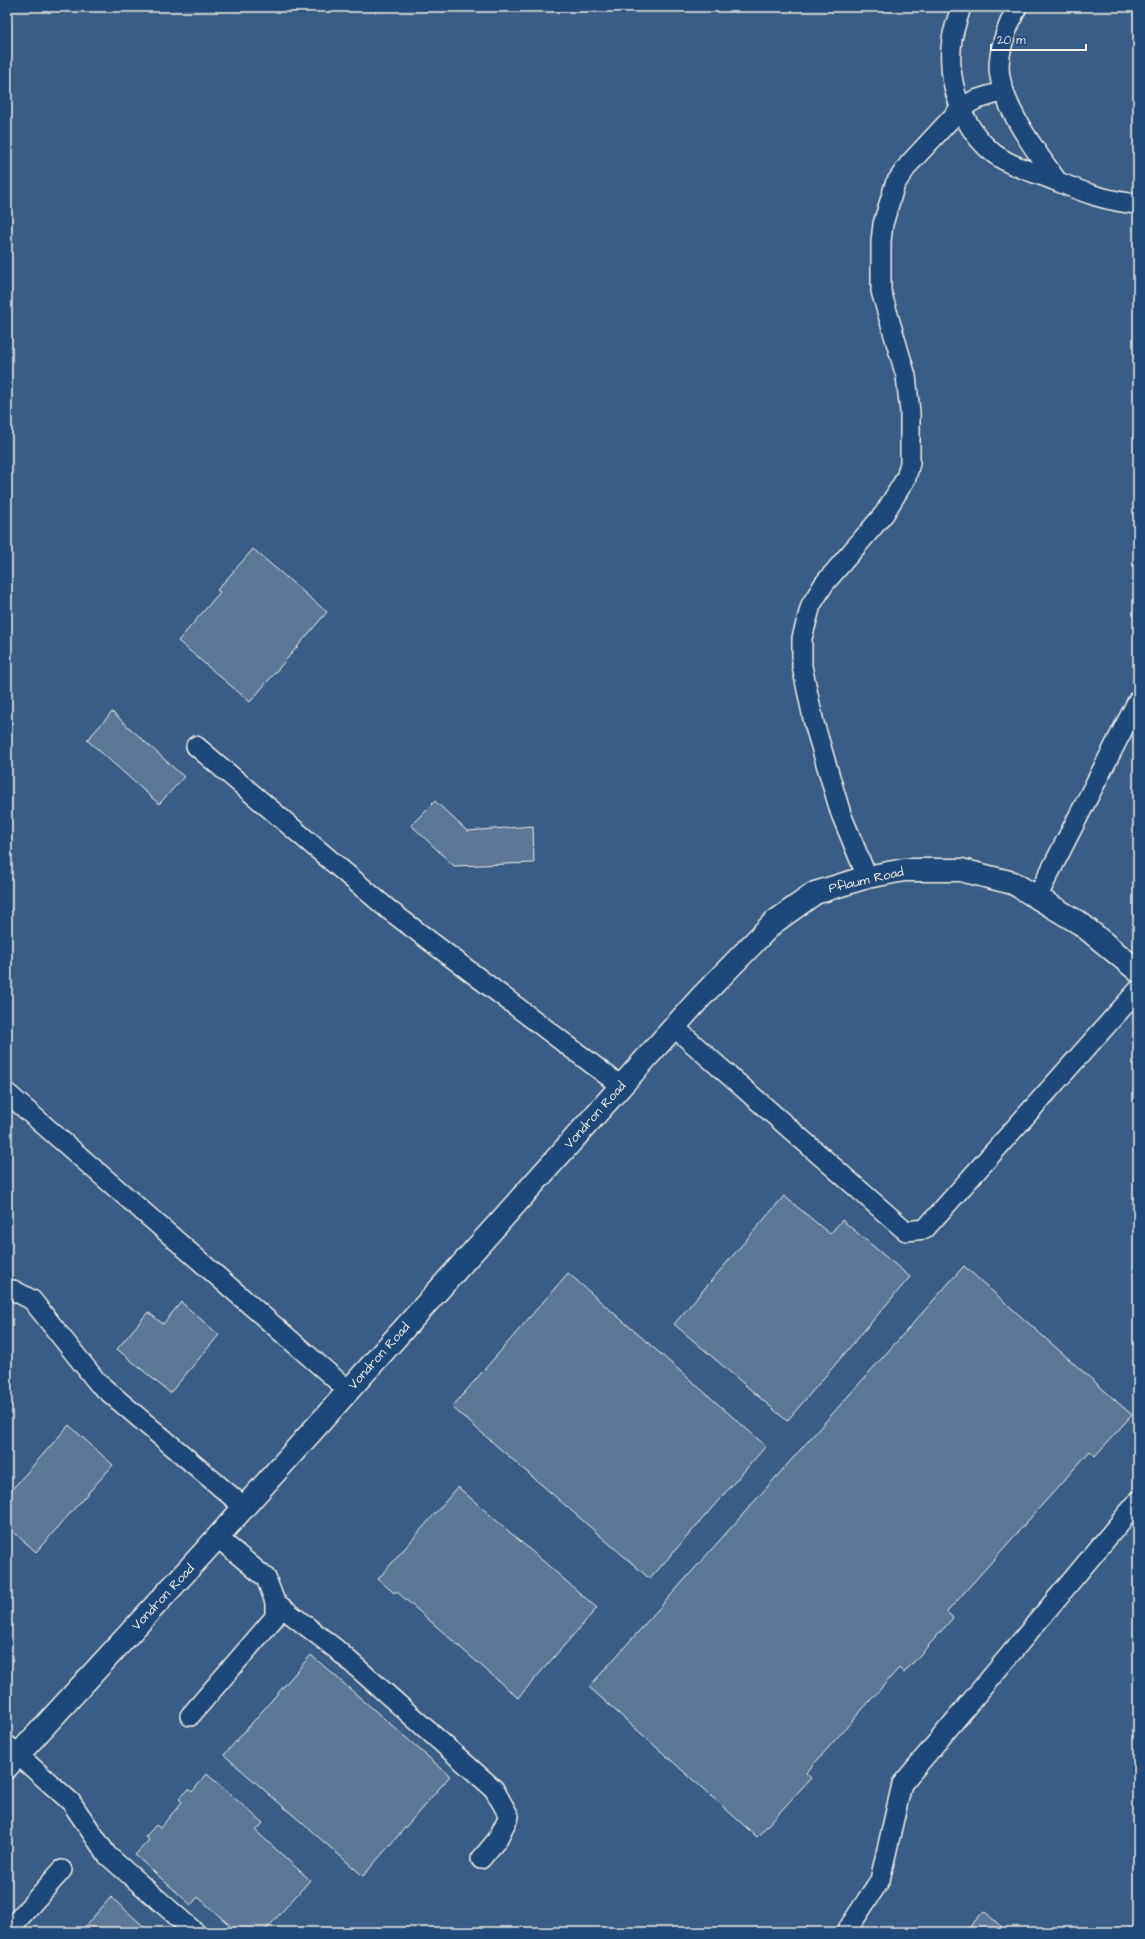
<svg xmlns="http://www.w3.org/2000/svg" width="1145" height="1939" font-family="'Architects Daughter',sans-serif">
<rect width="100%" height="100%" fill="#28517e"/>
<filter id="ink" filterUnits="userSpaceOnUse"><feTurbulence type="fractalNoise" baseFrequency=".025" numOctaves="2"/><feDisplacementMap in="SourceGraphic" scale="8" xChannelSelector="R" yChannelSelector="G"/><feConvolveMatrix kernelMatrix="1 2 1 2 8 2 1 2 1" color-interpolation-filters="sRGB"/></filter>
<g filter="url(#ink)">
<!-- built -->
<rect fill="#375d86" x="7" y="7" width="1131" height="1925"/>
<!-- building -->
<g fill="#5b7899" stroke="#f4f1e8">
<polygon points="253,549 327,612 250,702 178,641 220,592 217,590"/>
<polygon points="112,712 184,777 159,804 87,740"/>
<polygon points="435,801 467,831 533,826 534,863 454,866 411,825"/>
<polygon points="784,1196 830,1234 842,1220 910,1277 787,1421 674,1324"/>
<polygon points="964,1266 1132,1415 1095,1456 1090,1451 947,1612 953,1618 904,1673 899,1668 806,1773 811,1778 757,1837 589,1687"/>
<polygon points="568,1273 766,1446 650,1579 452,1407"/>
<polygon points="181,1302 219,1335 170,1393 117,1349 148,1312 163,1324"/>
<polygon points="69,1425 113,1465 36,1552 7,1526 7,1495"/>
<polygon points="458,1487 597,1608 518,1698 396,1591 394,1593 378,1579"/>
<polygon points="311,1655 450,1776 363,1876 224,1755"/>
<polygon points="207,1774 263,1823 256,1831 310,1880 264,1932 237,1932 198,1897 191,1905 135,1855 149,1840 145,1837 156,1825 160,1828 182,1802 179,1799 189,1789 192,1792"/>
<polygon points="111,1897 150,1932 80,1932"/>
<polygon points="984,1911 1007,1932 965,1932"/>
</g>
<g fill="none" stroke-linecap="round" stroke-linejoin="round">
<defs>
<g id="service">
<path d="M961,7c-3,10 -7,21 -9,32 -6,41 9,87 40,113 18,15 43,20 64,29 29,12 50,20 82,23"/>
<path d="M1017,7c-9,18 -18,40 -18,61 2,38 37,83 58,113"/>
<polyline points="196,746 389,910 621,1086"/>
<polyline points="867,877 841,814 814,723 802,666 802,638 811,605 824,584 884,514 906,478 910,463 910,412 906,376 881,291 881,241 883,224 895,184 909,164 961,108 975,100 1004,91"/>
<polyline points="1037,897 1138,700"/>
<polyline points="674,1027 906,1231 925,1229 1138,990"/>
<polyline points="7,1093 349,1391"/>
<polyline points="7,1292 13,1290 32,1300 98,1383 244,1507"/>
<polyline points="275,1602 336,1649 494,1789 509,1816 497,1840 481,1859"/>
<polyline points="190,1716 275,1617 275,1602 266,1578 217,1537"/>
<polyline points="7,1745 71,1802 107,1855 195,1932"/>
<polyline points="7,1932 62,1870"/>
<polyline points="846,1932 880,1880 902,1784 1138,1501"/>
</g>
<polyline id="tertiary" points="7,1767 205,1551 700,998 773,923 815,893 867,877 904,870 961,870 1013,883 1081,924 1138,971"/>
</defs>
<!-- service casing -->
<use href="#service" stroke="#f4f1e8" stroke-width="22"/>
<!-- tertiary casing -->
<use href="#tertiary" stroke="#f4f1e8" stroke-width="25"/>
<!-- service -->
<use href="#service" stroke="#1f4a7a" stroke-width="19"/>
<!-- tertiary -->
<use href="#tertiary" stroke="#1f4a7a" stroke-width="22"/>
</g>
</g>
<g text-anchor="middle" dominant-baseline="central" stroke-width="3.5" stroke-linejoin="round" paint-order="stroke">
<!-- street labels -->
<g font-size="13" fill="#f4f1e8" stroke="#1f4a7a">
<text transform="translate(866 880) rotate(-13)">Pflaum Road</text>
<text transform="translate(595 1115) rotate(-48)">Vondron Road</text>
<text transform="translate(379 1356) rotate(-48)">Vondron Road</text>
<text transform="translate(163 1597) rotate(-47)">Vondron Road</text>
</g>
</g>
<!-- margin -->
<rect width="1145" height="1939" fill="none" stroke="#1f4a7a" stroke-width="24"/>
<rect x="12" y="12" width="1121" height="1915" fill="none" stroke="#f4f1e8" stroke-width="1.5" filter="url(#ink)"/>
<!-- scale -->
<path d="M991 44v6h95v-6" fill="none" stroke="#f4f1e8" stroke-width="2"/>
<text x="997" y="44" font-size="12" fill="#f4f1e8" stroke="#1f4a7a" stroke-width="3" paint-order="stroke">20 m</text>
</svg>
